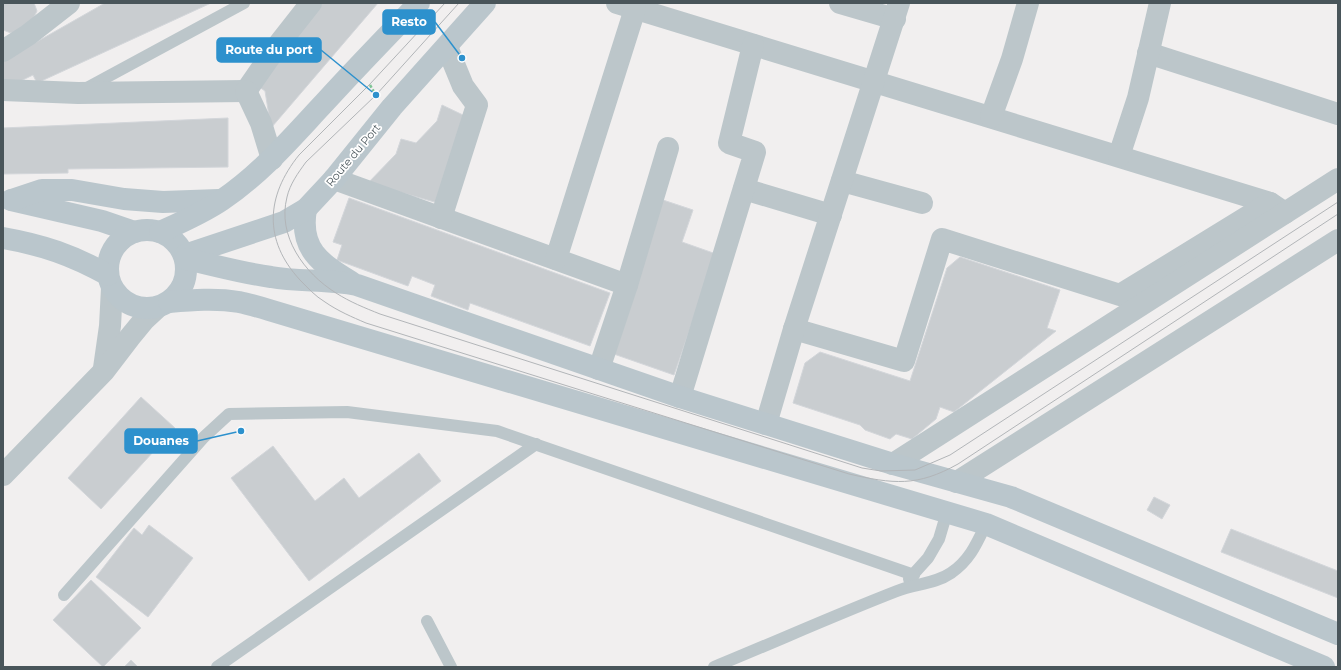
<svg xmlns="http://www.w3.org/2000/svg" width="1341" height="670" font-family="Montserrat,sans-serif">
<rect width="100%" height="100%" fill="#f1efef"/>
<!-- building -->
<g fill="#c9cdd0" stroke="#d3d6da">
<polygon points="3,3 34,3 37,11 34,17 23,29 11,33 3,30"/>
<polygon points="105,3 211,3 37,83 33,75 4,89 3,88 3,61"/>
<polygon points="316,3 378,3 271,128 265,91 255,84"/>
<polygon points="442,105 465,116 438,203 368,183 396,154 401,139 416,143 437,121"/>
<polygon points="228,118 228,167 68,169 68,173 3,174 3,128"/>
<polygon points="349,198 610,293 590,346 470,303 468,310 431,296 435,285 412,276 408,286 337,260 342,245 333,242"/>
<polygon points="663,200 693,210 682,242 716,254 674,375 611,353"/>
<polygon points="960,257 1060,290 1047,328 1056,331 954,412 940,407 936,419 912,439 896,434 890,439 865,430 860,425 793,403 805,363 820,352 910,381 947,268"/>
<polygon points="141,397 175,428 101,509 68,478"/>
<polygon points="273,446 315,501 344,478 359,498 419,453 441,481 309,581 231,478"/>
<polygon points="1154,497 1170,505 1162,519 1147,510"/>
<polygon points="149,525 193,558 148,617 96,577 134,528 142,535"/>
<polygon points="1231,529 1338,571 1338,598 1221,552"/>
<polygon points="91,580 141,628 103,667 53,620"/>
<polygon points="131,660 138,667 124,667"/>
</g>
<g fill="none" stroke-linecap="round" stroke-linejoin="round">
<!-- path -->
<polyline stroke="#7ec494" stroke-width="2.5" stroke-dasharray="3 2" stroke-linecap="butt" points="370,85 376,95"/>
<!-- service -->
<g stroke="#bcc6ca" stroke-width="12">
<polyline points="85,89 244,3"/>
<polyline points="909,579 928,558 939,539 947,512"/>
<polyline points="64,595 204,437 229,414 347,412 497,431 914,575"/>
<polyline points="427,621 451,667"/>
<polyline points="217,667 536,444"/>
<path d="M714,667c61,-25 121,-52 183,-76 17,-7 38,-7 54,-18 19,-13 26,-30 35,-49"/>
</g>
<!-- minor -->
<g stroke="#bcc6ca" stroke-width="22">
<polyline points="617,3 1270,203 1285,213"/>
<polyline points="840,3 895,19"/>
<polyline points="3,51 28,35 69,3"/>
<polyline points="1148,53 1338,114"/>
<polyline points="3,90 78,93 246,91"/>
<polyline points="246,91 278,45 311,3"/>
<polyline points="246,91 261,123 272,159"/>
<polyline points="991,117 1012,59 1028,3"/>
<polyline points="1119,156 1138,98 1160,3"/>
<polyline points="334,179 627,285"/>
<polyline points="842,181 922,203"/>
<polyline points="744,189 831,215"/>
<polyline points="441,218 477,105 463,86 447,47"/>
<polyline points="556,259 635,9"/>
<polyline points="794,329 904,361 942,239 1120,295 1270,203"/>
<polyline points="104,368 110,326 112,288"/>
<polyline points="599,369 627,285 668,148"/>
<polyline points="680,397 755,152 729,143 753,45"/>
<polyline points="766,424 794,329 899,3"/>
<polyline points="3,475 104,371 130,337 144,320 158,307"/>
</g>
<!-- tertiary -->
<g stroke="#bcc6ca" stroke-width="22">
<polyline points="893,464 1338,179"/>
<polyline points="957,482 1338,240"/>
</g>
<!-- secondary -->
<g stroke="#bac6cc" stroke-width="22">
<polyline points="11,200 102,221 134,232"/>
<polyline points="12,200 42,190 72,190 124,199 163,202 219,200"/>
<path d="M306,209c-7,40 14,54 45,73"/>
<circle cx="147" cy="269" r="39"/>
<path d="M160,232c22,-10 43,-19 62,-32 40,-27 71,-64 103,-98 31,-34 62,-66 94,-99"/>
<path d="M3,238c40,7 69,17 105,37"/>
<polyline points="185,255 284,222 306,209 334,179 392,107 485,3"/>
<path d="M186,259c28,6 56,14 85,18 28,5 57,2 86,8l323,112 213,67 118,33 327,137"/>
<path d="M169,302c23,-2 47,-4 70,0 10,2 20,5 30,8l717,214 338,143"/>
</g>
<!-- tram -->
<g stroke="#b2b5b8" stroke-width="1">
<path d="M445,3l-75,81 -71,71c-33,41 -36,85 1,125 8,8 15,16 25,22 13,9 27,15 41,21l483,151c44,10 68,13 109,-10l380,-250"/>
<path d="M459,3l-83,92 -70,67c-8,11 -16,22 -19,35 -10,39 17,76 49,96 14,9 29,15 44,21l482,154 19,3 34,-1 35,-15 388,-253"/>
</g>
</g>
<g text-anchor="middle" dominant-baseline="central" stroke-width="3.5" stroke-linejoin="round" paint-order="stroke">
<!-- street labels -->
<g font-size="11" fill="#49555a" stroke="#fff">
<text transform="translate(353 155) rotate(-50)">Route du Port</text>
</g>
</g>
<!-- callouts -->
<path fill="none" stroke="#2d91cd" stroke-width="1.5" d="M462 58L435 22M376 95L321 50M241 431L197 441"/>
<g fill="#2d91cd" stroke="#fff" stroke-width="1.5">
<circle cx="462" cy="58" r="4"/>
<circle cx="376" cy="95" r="4"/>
<circle cx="241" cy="431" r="4"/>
</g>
<g fill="#2d91cd" stroke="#2d91cd" stroke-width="1.5">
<rect x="383" y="10" width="52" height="24" rx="4"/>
<rect x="217" y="38" width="104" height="24" rx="4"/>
<rect x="125" y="429" width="72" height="24" rx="4"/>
</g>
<g font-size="12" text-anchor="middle" font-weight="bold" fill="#fff">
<text x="409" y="26">Resto</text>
<text x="269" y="54">Route du port</text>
<text x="161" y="445">Douanes</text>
</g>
<!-- border -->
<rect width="1341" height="670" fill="none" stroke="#49555a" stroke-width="8"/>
</svg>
